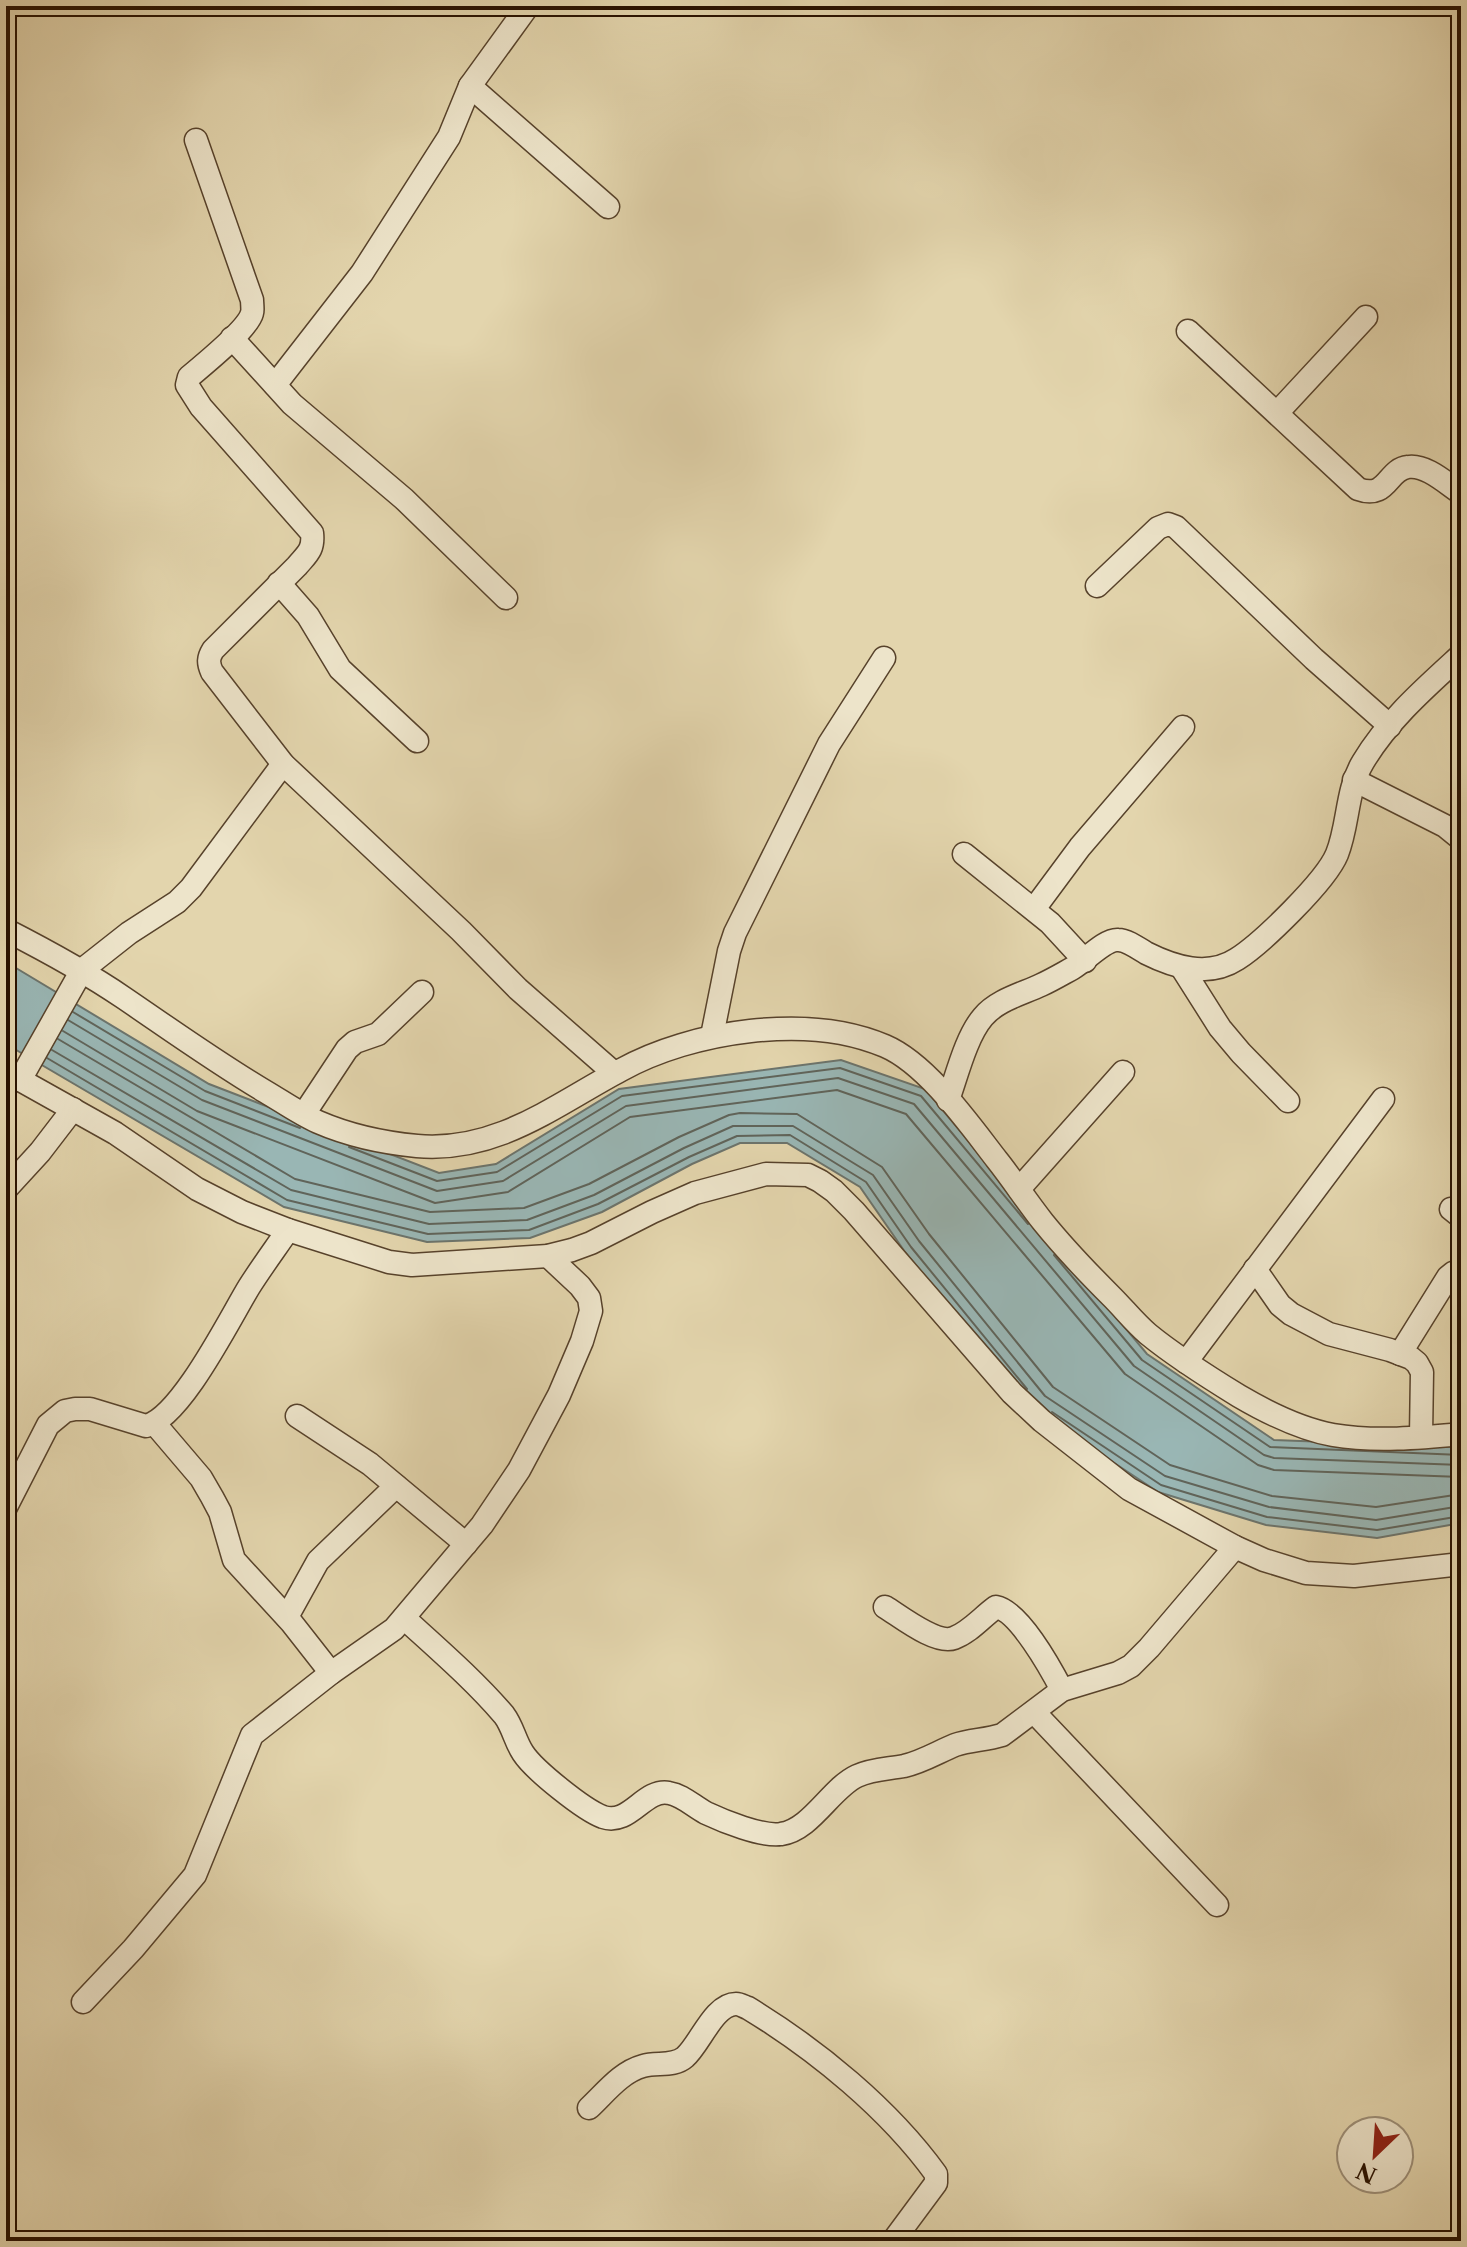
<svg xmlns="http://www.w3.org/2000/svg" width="1467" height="2247" font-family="'Libre Caslon Text',serif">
<rect width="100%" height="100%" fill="#e3d5ad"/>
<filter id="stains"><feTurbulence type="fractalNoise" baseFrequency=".0025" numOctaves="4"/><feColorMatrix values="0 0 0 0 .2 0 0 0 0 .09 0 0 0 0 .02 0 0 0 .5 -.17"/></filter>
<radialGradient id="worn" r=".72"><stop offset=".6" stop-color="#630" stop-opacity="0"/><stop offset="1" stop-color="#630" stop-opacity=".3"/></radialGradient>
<!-- water -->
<polygon fill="#99b6b4" stroke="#6c746c" stroke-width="2" points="6,962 209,1084 439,1173 496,1164 619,1089 841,1060 925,1089 1147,1354 1274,1440 1461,1447 1461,1523 1377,1538 1266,1525 1158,1492 1033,1409 905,1252 860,1187 787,1143 740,1143 692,1164 602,1212 530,1238 427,1242 284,1207 6,1044"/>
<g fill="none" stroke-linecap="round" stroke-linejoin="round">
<!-- shore -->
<g stroke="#60645a" stroke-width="2">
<polyline points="73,1012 205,1091 300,1128"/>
<polyline points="68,1020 202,1100 437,1191 503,1181 626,1106 838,1078 914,1104 1134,1366 1264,1455 1274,1458 1461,1465"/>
<polyline points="63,1031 197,1111 435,1203 508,1192 630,1117 837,1090 906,1114 1125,1374 1258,1465 1274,1470 1461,1477"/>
<polyline points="58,1039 295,1179 430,1212 524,1208 589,1184 679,1137 729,1115 740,1113 797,1114 882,1167 929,1234 1053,1387 1170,1465 1272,1496 1376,1507 1461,1494"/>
<polyline points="52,1050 291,1190 429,1224 527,1220 594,1195 684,1148 733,1126 793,1126 873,1175 919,1241 1045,1396 1165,1476 1269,1507 1376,1520 1461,1506"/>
<polyline points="47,1058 287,1200 428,1234 529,1230 598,1204 689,1157 737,1136 790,1135 866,1182 911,1247 1027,1389"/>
<polyline points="349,1147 437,1181 497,1172 622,1096 840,1068 921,1096 1028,1224"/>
<polyline points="1054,1255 1142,1360 1270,1447 1461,1455"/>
<polyline points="1052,1412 1161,1485 1267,1517 1377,1530 1461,1516"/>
</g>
<defs>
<g id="minor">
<polyline points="470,86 608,207"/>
<path d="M196,140l56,160c0,2 1,12 0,13 -4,16 -50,53 -63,64l-2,8 14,22 111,126c2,17 -5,21 -15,33l-84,84c-5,8 -5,13 -1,22l71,92 178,167 57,58 96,84"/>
<path d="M1188,331l170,158c30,11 29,-20 50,-22 18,-3 39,17 53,26"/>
<polyline points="232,338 292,404 404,499 506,598"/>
<polyline points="275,385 362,273 449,137 470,86 528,6"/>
<polyline points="1277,413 1366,317"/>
<polyline points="279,583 308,616 340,669 417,741"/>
<polyline points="1097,586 1158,528 1168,524 1176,527 1314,659 1390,726"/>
<polyline points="1354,780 1445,826 1461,839"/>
<polyline points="964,854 1050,923 1085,961"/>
<polyline points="1034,909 1080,847 1183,727"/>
<path d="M6,930c41,21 80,42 118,68 47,32 93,65 142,94 17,10 34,22 52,30 30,13 67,21 99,24 80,7 138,-41 204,-76 70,-39 187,-57 264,-24 42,18 84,78 112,114 16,20 30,42 46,62 21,26 45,51 69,75 12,12 23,26 36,37 28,23 60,43 91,62 29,17 61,33 94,39 41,7 87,3 128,-1"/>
<polyline points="1182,968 1220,1028 1241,1053 1288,1101"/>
<polyline points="712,1036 729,951 735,933 829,744 884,658"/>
<polyline points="6,1072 115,1133 197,1189 242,1212 288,1230 389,1262 412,1265 548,1256 572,1250 591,1243 652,1212 695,1193 766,1174 808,1175 820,1181 834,1191 854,1211 1012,1393 1042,1421 1129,1489 1235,1547 1264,1560 1306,1573 1354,1576 1461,1564"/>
<polyline points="20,1080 82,970 129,933 177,902 191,888 283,764"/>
<path d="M948,1100c9,-25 18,-63 35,-83 14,-17 39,-23 58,-32 11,-5 21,-11 32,-17 12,-7 32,-29 45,-28 9,0 20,8 28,13 28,14 62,25 91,6 25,-16 89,-78 100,-105 12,-30 9,-64 26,-92 25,-42 63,-75 98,-107"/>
<polyline points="304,1114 347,1049 355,1042 378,1034 422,992"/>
<polyline points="6,1189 40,1152 73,1109"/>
<polyline points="1019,1189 1123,1072"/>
<polyline points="1451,1209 1461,1217"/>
<polyline points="1255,1269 1280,1305 1291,1314 1329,1334 1390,1350 1411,1358 1417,1363 1422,1372 1421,1436"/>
<polyline points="1400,1354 1448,1277 1453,1273 1461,1271"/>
<polyline points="1186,1362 1383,1099"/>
<polyline points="297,1416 370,1464 466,1544"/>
<polyline points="155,1424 201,1478 212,1497 220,1512 234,1560 291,1622 331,1673"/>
<path d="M6,1507l42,-82 17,-14 10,-2h15l56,17c35,-9 83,-106 103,-139 12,-19 26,-38 39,-57"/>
<path d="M885,1607c15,9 51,38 69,31 16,-6 28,-21 42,-31 23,4 55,62 66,83"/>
<polyline points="287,1617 318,1561 396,1486"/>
<path d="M404,1618c34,31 70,62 100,97 9,12 11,26 19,38 11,17 61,57 80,64 27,9 41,-29 66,-24 13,2 24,13 37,20 17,8 56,24 75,21 30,-4 50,-46 76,-58 15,-7 31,-7 47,-10 18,-4 34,-14 51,-21 15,-5 31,-5 47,-10l60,-45 56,-17 13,-7 18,-18 86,-101"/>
<polyline points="1034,1712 1217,1905"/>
<polyline points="83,2002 133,1949 195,1875 252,1735 331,1673 394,1629 482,1525 519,1470 559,1395 582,1341 591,1311 589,1298 580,1286 548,1256"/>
<path d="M589,2108c17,-16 32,-36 54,-42 14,-4 31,1 42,-9 15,-13 29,-53 51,-53 5,0 8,3 12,4 69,42 141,101 188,166v9l-43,58"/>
</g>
</defs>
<!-- minor casing -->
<use href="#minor" stroke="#57422b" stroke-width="25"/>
<!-- minor -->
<use href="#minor" stroke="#ede4ca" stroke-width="22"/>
</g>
<!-- margin -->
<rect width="1467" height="2247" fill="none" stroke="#e3d5ad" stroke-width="32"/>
<rect x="8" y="8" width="1451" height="2231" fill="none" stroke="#281100" stroke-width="4"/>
<rect x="16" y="16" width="1435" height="2215" fill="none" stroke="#281100" stroke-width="2"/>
<!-- north arrow -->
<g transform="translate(1375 2155) rotate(205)"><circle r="38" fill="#ede4ca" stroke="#9e9079" stroke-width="2"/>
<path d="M0-6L14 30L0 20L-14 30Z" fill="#8f2418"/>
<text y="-12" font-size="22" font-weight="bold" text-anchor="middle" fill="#281100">N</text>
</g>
<rect width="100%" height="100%" filter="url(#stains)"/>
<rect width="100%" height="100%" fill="url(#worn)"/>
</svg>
